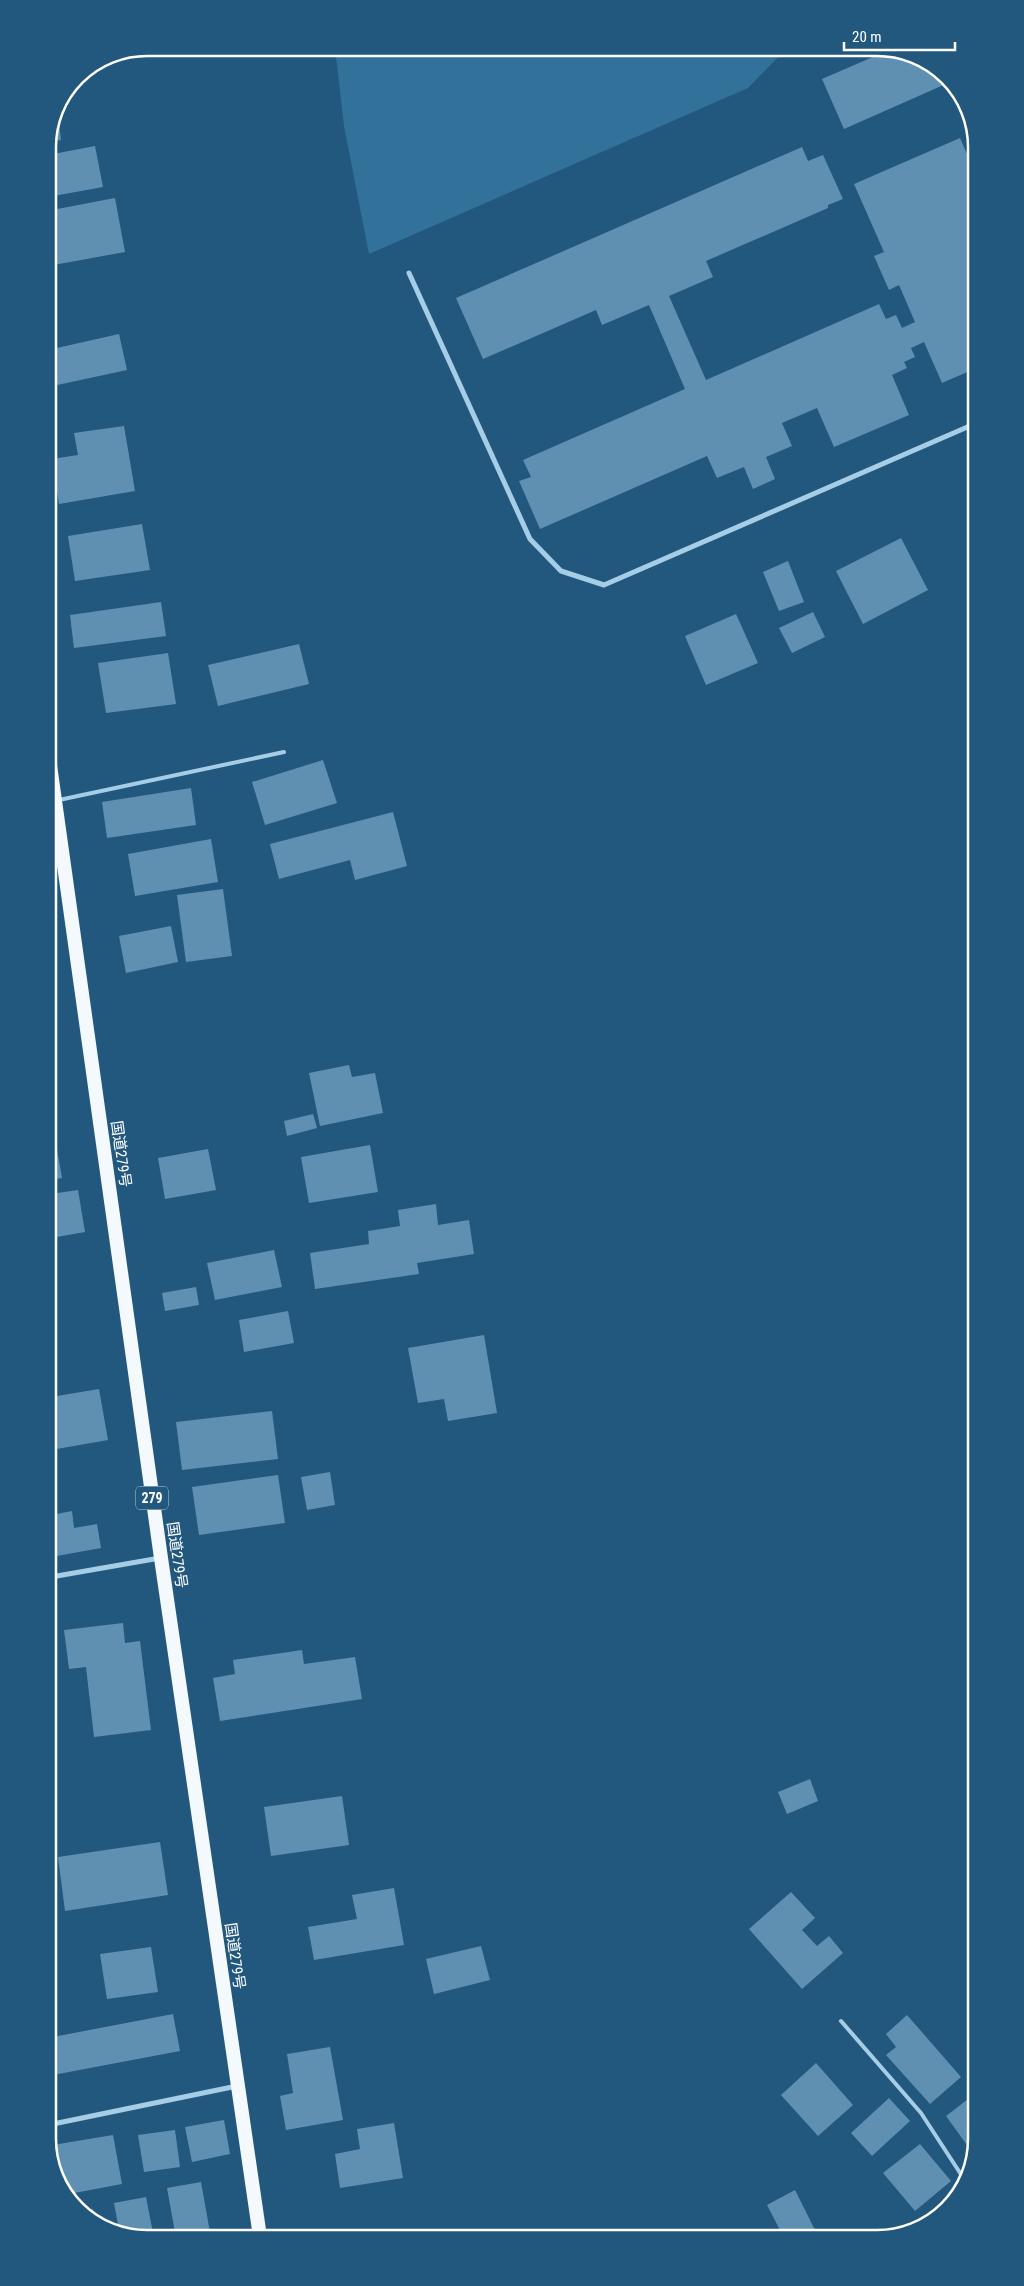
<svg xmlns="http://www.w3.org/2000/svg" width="1024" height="2286" font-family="'Roboto Condensed','Noto Sans JP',sans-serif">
<rect width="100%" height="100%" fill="#22587e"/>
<!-- green -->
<polygon fill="#32719a" points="335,48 787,48 748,88 369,254 344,126"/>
<!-- building -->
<g fill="#5f90b1">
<polygon points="889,50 937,68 948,83 844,129 822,79"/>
<polygon points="57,107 61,140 48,142 48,141"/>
<polygon points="960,138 971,163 972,370 942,383 924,342 911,348 915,357 904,362 907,368 892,375 909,415 834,447 817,408 782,423 792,446 766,457 775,479 753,489 744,467 717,478 707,456 540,529 519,481 531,477 523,460 685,389 649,305 602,325 596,310 483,359 456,298 802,147 808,161 823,155 843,199 828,205 828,208 706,261 713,277 669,296 706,380 879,304 886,319 896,315 902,328 915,322 899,285 889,290 874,256 884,252 854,184"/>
<polygon points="95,146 103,187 48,197 48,155"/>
<polygon points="115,198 125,252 48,266 48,227 55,225 52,210"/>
<polygon points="119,334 127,370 48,387 48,350"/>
<polygon points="124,426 135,491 59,504 52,459 78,455 74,433"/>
<polygon points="142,524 150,570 75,581 68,536"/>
<polygon points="901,538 928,590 863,624 836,571"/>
<polygon points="788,561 804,602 779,611 763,572"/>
<polygon points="161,602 166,636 74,648 70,615"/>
<polygon points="813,612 825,637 792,653 779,628"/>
<polygon points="736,614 758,663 706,685 685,636"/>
<polygon points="299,644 309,684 218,706 208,665"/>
<polygon points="168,653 176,704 106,713 98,663"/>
<polygon points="323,760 337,803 265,825 252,782"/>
<polygon points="191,788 196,825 107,838 102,802"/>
<polygon points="393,812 407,866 355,880 350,860 279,879 270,844"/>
<polygon points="211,839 218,882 135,896 128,854"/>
<polygon points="223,889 232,956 186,962 177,895"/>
<polygon points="171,926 178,962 126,973 119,936"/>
<polygon points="349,1065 352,1077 375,1073 383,1113 320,1126 309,1073"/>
<polygon points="50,1099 55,1121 50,1122"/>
<polygon points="313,1114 317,1128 287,1136 284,1121"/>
<polygon points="55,1138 62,1178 50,1180 50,1139"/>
<polygon points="370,1145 378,1192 309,1203 301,1157"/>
<polygon points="208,1149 216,1190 165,1199 158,1158"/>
<polygon points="78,1190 85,1232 51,1238 50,1194"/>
<polygon points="436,1204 438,1225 469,1220 474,1254 417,1263 419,1274 315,1289 310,1253 369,1244 368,1231 400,1226 398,1210"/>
<polygon points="274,1250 282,1287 215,1300 207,1263"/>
<polygon points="196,1287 199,1305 165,1311 162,1293"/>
<polygon points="288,1311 294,1343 244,1352 239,1320"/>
<polygon points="484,1335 497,1413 448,1421 444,1399 418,1403 408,1348"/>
<polygon points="99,1389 108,1440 51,1450 51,1397"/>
<polygon points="272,1411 278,1459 182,1470 176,1422"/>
<polygon points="51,1472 57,1497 51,1498"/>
<polygon points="330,1472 335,1505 307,1510 301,1477"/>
<polygon points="278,1475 285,1523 199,1535 192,1487"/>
<polygon points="72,1511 74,1528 97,1524 101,1548 51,1557 51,1515"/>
<polygon points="123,1623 125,1643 140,1641 151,1730 94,1737 86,1667 69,1669 64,1630"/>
<polygon points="302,1650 304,1664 355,1657 362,1699 220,1721 213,1678 235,1674 233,1660"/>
<polygon points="810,1779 818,1801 787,1814 778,1792"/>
<polygon points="342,1796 349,1845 271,1856 264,1807"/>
<polygon points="160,1842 168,1895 65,1911 58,1857"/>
<polygon points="394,1888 404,1945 314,1960 308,1927 357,1919 352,1895"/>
<polygon points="791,1892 815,1918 802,1930 817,1946 829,1936 843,1953 802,1989 749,1929"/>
<polygon points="481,1946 490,1980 434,1994 426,1959"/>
<polygon points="151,1947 158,1992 107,1999 100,1954"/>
<polygon points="173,2014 180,2051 53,2075 53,2037"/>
<polygon points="907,2015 961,2077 930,2104 886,2055 896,2047 886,2034"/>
<polygon points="330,2047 343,2120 286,2130 280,2096 293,2093 287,2054"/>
<polygon points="816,2063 853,2105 818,2136 781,2095"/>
<polygon points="976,2093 976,2139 972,2152 946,2116"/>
<polygon points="889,2098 910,2121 872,2156 851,2133"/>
<polygon points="224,2120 230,2154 192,2162 185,2127"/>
<polygon points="394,2123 403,2178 340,2188 335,2154 360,2149 357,2129"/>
<polygon points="175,2130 180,2167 144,2172 138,2135"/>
<polygon points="113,2135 122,2184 69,2194 53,2171 53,2145"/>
<polygon points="920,2144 951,2181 915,2211 883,2173"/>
<polygon points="201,2182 211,2238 176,2238 167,2188"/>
<polygon points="795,2190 817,2234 782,2234 767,2205"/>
<polygon points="146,2197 154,2238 141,2238 119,2230 114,2203"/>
<polygon points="93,2209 95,2221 86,2218 82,2211"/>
<polygon points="475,2233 476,2236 459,2236 458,2235"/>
</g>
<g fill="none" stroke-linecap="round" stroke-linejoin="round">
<!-- service -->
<g stroke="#a6cde6" stroke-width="4">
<polyline points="59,800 284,752"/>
<polyline points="841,2021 921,2113 964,2179"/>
</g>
<!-- minor -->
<g stroke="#a6cde6" stroke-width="5">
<polyline points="409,273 530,539 561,571 604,585 972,425"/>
<polyline points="51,1577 160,1558"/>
<polyline points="53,2124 237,2086"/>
</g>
<!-- trunk -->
<polyline stroke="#f4f9fe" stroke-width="14" points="49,758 161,1558 260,2237"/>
</g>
<g text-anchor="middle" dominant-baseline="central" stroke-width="4" stroke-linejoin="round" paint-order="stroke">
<!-- shield labels -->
<rect fill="#22587e" stroke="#bdcdd8" stroke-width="1" x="136" y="1486.5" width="32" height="23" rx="4"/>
<g font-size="14" font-weight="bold" fill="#fff">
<text x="152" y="1498">279</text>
</g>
<!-- street labels -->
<g font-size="15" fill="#fff" stroke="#22587e">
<text transform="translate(121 1154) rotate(82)">国道279号</text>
<text transform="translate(177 1555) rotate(82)">国道279号</text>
<text transform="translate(235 1956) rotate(82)">国道279号</text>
</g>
</g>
<!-- crop -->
<path d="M0 0H1024V2286H0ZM147 56H877A91 91 0 0 1 968 147V2139A91 91 0 0 1 877 2230H147A91 91 0 0 1 56 2139V147A91 91 0 0 1 147 56Z" fill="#22587e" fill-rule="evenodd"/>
<path fill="none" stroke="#fff" stroke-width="2.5" d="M147 56H877A91 91 0 0 1 968 147V2139A91 91 0 0 1 877 2230H147A91 91 0 0 1 56 2139V147A91 91 0 0 1 147 56Z"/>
<!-- scale -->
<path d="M844 42v8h111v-8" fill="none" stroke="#ffffff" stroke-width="2.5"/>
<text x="852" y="42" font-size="15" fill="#ffffff" stroke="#22587e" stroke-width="4" paint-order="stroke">20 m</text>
</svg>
